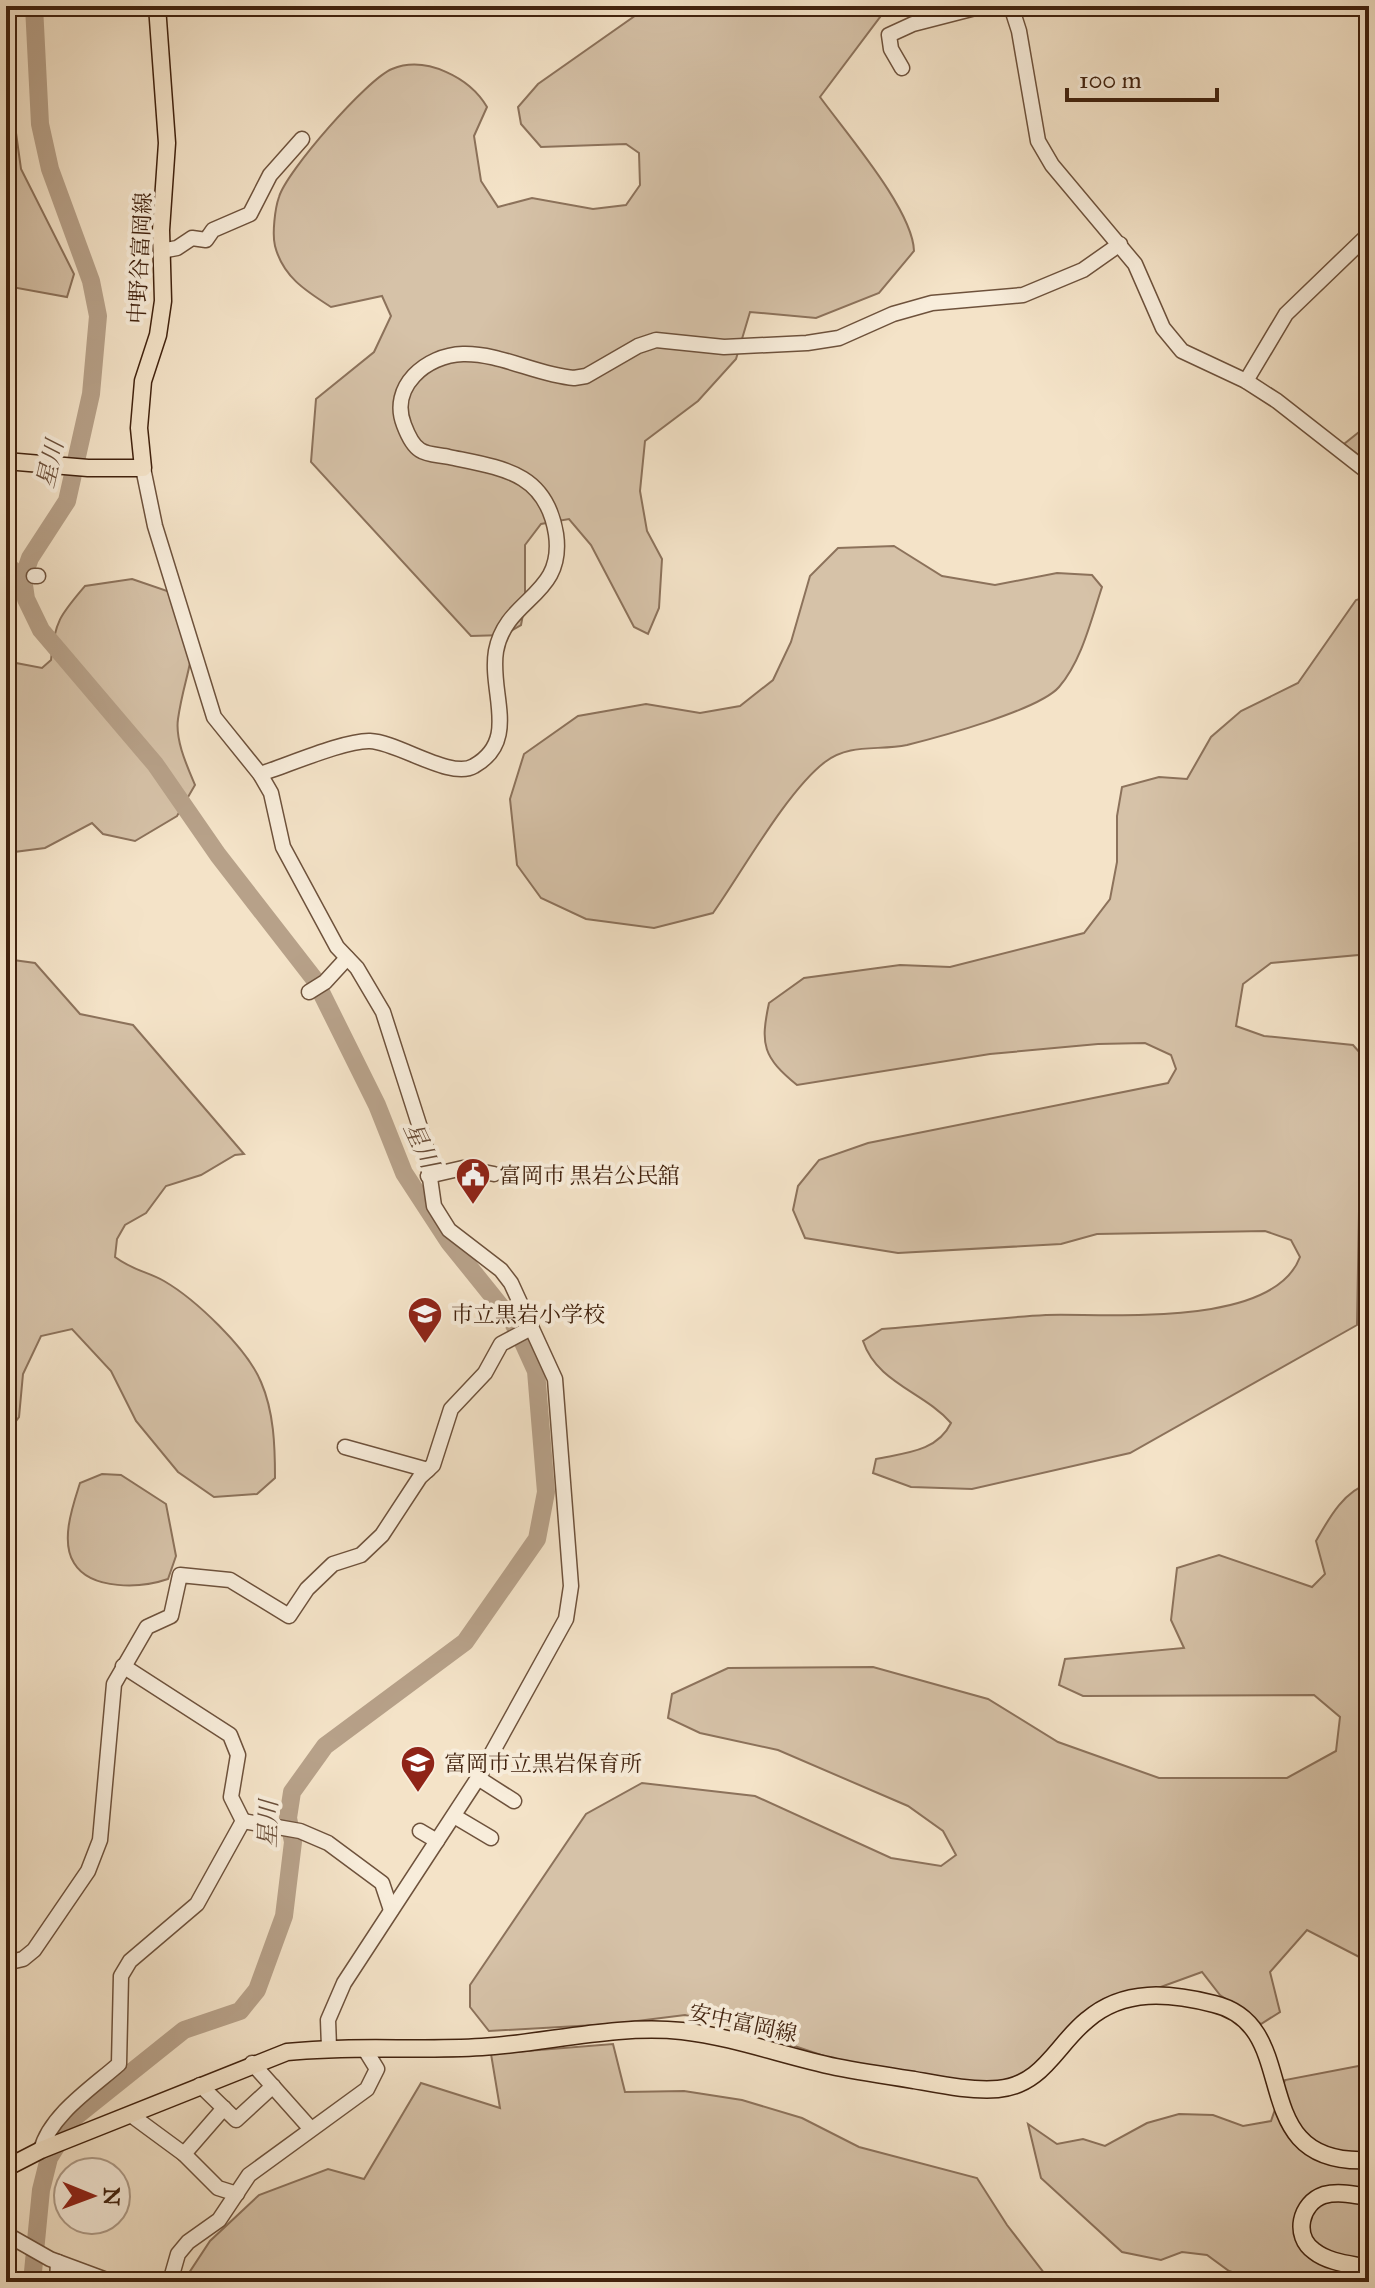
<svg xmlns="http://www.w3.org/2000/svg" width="1375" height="2288" font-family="'IM FELL Great Primer','Noto Serif JP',serif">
<rect width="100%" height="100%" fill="#f4e3c8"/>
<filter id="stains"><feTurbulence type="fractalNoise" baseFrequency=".0025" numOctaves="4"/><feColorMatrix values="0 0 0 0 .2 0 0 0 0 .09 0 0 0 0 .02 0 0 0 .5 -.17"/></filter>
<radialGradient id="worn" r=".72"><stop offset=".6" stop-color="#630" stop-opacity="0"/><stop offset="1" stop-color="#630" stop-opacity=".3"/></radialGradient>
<!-- green -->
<g fill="#d6c2a8" stroke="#8c725b" stroke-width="2">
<path d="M649,6h205l29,7 -63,84c26,36 93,113 94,154l-35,42 -63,25 -66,-6 -14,47 -38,42 -53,40 -5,50 7,40 15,28 -3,49 -11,26 -14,-7 -43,-82 -22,-26 -28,5 -16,21v59l-4,21 -17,10 -33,1 -160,-174 5,-63 58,-47 17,-36 -9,-20 -51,11c-25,-16 -48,-30 -56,-61 -3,-12 0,-38 4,-49 7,-25 88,-118 113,-128 34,-14 78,9 95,38l-13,29 7,45 17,26 34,-9 61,11 33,-4 14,-20 -1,-32 -13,-9 -85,3 -20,-23 -3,-17 20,-23z"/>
<polygon points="6,61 21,169 74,274 67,297 6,286"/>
<polygon points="1369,424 1369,463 1344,444"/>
<path d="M894,546l48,30 53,9 62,-12 35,2 10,12c-11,33 -20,73 -43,100 -20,23 -120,50 -152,58 -29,6 -57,-2 -82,17 -38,29 -83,110 -112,151l-59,15 -68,-9 -45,-21 -24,-33 -7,-66 14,-45 54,-38 68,-12 54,9 40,-7 33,-26 18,-38 19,-66 28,-28z"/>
<path d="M132,579l44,15c29,57 10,69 2,125 -3,21 9,47 17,66l-18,31 -42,25 -32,-7 -11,-11 -47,25 -39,5v-198l5,7 31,6 9,-8c3,-38 10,-46 34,-74z"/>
<path d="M1369,596v358l-98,9 -28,21 -7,42 28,10 89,9 16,18v133l-10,15 -2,114 -227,128 -158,36 -61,-2 -38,-14 3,-14c28,-6 61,-7 75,-36 -27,-31 -74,-40 -88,-82l19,-12c55,-4 109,-11 164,-14 62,-2 227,14 254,-58l-9,-17 -26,-9 -168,3 -36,10 -163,9 -93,-15 -12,-28 5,-24 21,-26 49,-17 300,-60 8,-14 -5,-14 -26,-12 -47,1 -108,10 -193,31c-34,-28 -37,-40 -28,-82l35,-25 96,-13 50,2 134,-34 26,-34 7,-37v-46l5,-29 37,-10 28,2 24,-42 30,-26 57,-28 58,-83z"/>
<path d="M6,959l29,4 45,51 53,11 111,129 -9,1 -34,20 -35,11 -20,27 -21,12 -8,14 -2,18c19,14 31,14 49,24 31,18 83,67 97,101 13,30 14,64 14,96l-18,16 -43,3 -36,-25 -42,-51 -25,-50 -39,-42 -31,7 -18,38 -4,43 -13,17z"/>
<path d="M102,1474l19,1 45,29 10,52 -8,23c-26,9 -77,12 -94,-16 -14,-22 -1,-58 6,-80z"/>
<path d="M1369,1484v478l-62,-32 -37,42 10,40 -19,12 -41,-29 -18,-23 -44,16 -23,2 -117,87 -19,6 -33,-1 -127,-21 -86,-29 -68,-17 -72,9 -124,7 -19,-24v-22l116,-171 56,-31 113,13 136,62 50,8 15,-11 -13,-24 -35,-25 -130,-56 -78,-17 -32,-15 4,-24 56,-26 145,-1 115,32 70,43 101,36h128l49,-27 4,-34 -26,-22 -231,1 -24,-11 6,-26 119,-11 -13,-28 6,-52 42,-13 93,32 13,-13 -9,-33c12,-21 28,-51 53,-57z"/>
<polygon points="6,1638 16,1681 6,1706"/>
<polygon points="613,2044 625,2092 684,2091 742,2100 802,2118 859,2147 977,2178 1007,2225 1051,2282 183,2282 210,2241 259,2195 328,2169 364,2179 421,2083 500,2108 491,2054"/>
<polygon points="1369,2064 1369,2282 1263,2282 1229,2271 1207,2255 1182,2252 1161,2260 1122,2252 1041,2178 1028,2124 1057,2144 1083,2139 1105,2146 1147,2123 1179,2114 1213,2115 1243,2126 1271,2121 1285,2080"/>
</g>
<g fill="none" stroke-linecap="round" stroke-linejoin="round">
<!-- river -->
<g stroke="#b7a189" stroke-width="18">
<polyline points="6,565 23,578"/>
<polyline points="32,2282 41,2190 49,2158 74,2118 184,2030 240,2011 257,1990 284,1916 293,1842 288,1818 292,1792 325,1746 465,1642 537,1539 546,1492 536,1371 521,1338 511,1319 449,1242 404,1173 377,1105 315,980 218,855 155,764 41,630 26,599 23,578 30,558 67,501 91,394 98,316 91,281 50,169 40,124 34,6"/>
</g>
<defs>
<g id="minor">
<polyline points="1011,6 1019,31 1038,141 1052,165 1135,264 1163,328 1182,351 1246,381 1277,401 1369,473"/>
<polyline points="902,68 891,49 889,35 913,24 983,6"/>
<polyline points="161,251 177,248 192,238 206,240 213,230 250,214 270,175 302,139"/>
<polyline points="1246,381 1286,314 1369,234"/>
<polyline points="143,468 155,526 214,717 260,774 271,793 283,847 337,947 357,968 383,1012 425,1143 434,1206 449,1230 501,1270 511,1283 555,1379 571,1586 566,1619 478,1778 344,1983 328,2020 329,2047"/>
<polyline points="34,576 38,576"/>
<path d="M260,774c26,-8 85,-34 110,-33 28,1 81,39 104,25 46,-26 15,-73 22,-115 10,-54 69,-54 60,-117 -10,-62 -54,-66 -107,-77 -9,-2 -22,-2 -29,-7 -8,-5 -13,-17 -16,-25 -15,-38 22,-70 59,-71 37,-1 74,21 111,24l12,-2 52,-30 18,-6 68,7 83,-4 32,-5 54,-24 39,-11 91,-8 60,-25 37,-26"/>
<polyline points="309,992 325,982 347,958"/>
<polyline points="428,1176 463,1168 494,1174"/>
<polyline points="345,1447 428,1470"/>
<polyline points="478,1778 514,1801"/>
<polyline points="454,1816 491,1838"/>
<polyline points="243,1821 300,1831 328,1843 382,1883 391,1910"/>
<polyline points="420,1831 437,1841"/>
<polyline points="6,1963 23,1959 34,1950 88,1871 100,1840 114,1684 147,1627 171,1616 180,1575 230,1580 289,1616 307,1589 333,1564 361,1555 382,1535 420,1477 433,1465 451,1409 485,1373 501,1344 531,1328"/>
<polyline points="252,2063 310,2128"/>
<polyline points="200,2085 236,2120 273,2086"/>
<polyline points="131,2115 184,2154 218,2188 237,2194"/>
<path d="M41,2150c9,-35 52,-63 78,-86l2,-88 9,-15 67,-57 46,-83 -12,-24 7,-42 -8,-20 -107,-69"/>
<polyline points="184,2154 224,2108"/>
<polyline points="6,2234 50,2259 112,2282"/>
<polyline points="57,2282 58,2262"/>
<polyline points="170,2282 178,2254 188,2242 219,2220 249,2175 367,2089 377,2069 364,2048"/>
</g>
<g id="major">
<polyline points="6,461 88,468 143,468 139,428 143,381 158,335 163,301 161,230 167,143 157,6"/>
<path d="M6,2168l35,-18 246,-98c65,-7 130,-1 195,-5 65,-4 134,-23 200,-16 52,6 102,25 154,36 26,5 52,9 78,13 28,5 56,11 84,9 45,-4 58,-44 89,-69 37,-32 83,-27 127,-16 93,22 26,163 155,156"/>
<path d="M1369,2197c-14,-2 -30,-6 -45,-2 -24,8 -31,41 -10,56 15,12 37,13 55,17"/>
</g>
</defs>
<!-- minor casing -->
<use href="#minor" stroke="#6e523c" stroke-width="17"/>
<!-- major casing -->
<use href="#major" stroke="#41220e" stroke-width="19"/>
<!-- minor -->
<use href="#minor" stroke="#f8eddb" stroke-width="14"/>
<!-- major -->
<use href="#major" stroke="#f4e3c8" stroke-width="16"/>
</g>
<!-- icons -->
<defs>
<symbol id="civic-pin" viewBox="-11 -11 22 30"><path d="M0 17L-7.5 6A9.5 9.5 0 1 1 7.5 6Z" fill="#8f2418" stroke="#f8eddb"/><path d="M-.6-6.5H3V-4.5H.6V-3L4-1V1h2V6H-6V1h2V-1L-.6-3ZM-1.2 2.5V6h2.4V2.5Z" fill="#fff"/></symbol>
<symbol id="school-pin" viewBox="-11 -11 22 30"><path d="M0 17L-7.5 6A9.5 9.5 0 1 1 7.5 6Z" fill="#8f2418" stroke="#f8eddb"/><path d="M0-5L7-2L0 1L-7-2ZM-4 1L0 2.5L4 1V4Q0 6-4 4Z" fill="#fff"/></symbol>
</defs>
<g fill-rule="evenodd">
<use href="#civic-pin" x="453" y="1155" width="40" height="54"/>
<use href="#school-pin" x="405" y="1294" width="40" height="54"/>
<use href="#school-pin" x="398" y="1743" width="40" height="54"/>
</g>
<g text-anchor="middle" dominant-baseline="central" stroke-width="8" stroke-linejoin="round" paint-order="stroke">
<!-- street labels -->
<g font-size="22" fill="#41220e" stroke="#f8eddb">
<text transform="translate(140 258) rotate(-87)">中野谷富岡線</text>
<text transform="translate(743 2023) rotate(12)">安中富岡線</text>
</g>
<!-- poi labels -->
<g font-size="22" fill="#41220e" stroke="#f8eddb" text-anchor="start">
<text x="499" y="1175">富岡市 黒岩公民舘</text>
<text x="451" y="1314">市立黒岩小学校</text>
<text x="444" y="1763">富岡市立黒岩保育所</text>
</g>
<!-- water labels -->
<g font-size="24" font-style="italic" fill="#6a4e39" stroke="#f8eddb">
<text transform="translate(50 464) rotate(-77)">星川</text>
<text transform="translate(421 1145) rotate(65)">星川</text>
<text transform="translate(268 1824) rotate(-88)">星川</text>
</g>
</g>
<!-- margin -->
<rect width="1375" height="2288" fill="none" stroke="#f4e3c8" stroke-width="32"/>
<rect x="8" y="8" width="1359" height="2272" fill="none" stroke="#41220e" stroke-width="4"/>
<rect x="16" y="16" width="1343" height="2256" fill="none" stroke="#41220e" stroke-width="2"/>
<!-- north arrow -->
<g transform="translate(92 2196) rotate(91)"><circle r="38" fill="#f8eddb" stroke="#af9c89" stroke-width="2"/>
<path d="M0-6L14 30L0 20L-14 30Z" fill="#8f2418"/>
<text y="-12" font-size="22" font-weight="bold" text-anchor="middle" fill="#41220e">N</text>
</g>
<!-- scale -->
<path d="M1067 88v12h150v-12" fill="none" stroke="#41220e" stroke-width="4"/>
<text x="1079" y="88" font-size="24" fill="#41220e" stroke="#f8eddb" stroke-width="6" paint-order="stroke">100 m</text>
<rect width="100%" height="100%" filter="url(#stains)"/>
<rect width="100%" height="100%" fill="url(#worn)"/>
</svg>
